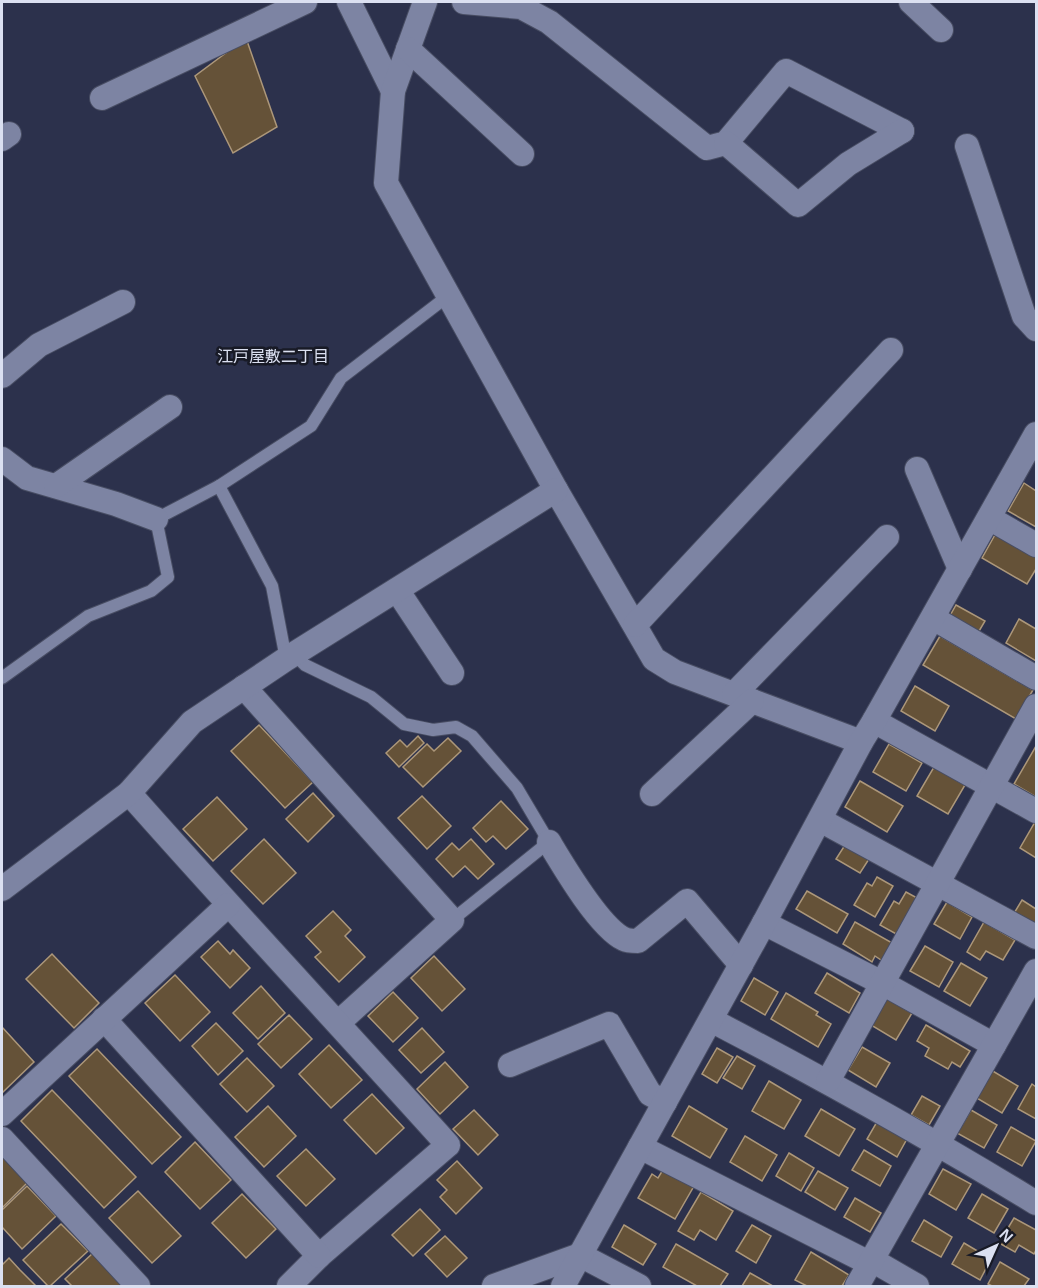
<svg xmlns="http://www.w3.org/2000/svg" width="1038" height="1288" font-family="Helvetica,'Noto Sans JP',sans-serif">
<rect width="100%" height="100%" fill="#2c314c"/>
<!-- building -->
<g fill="#655238" stroke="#ac977a" stroke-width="1.5">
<polygon points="246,38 277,127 233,153 195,76"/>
<polygon points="1024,483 1036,491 1036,527 1008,511"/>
<polygon points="996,533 1036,557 1036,569 1027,584 982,558"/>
<polygon points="956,605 985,621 975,638 947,621"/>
<polygon points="1019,619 1036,629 1036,661 1006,643"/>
<polygon points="940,636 1033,690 1016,719 923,665"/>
<polygon points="915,686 949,706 935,731 901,711"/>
<polygon points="259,725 313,782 285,808 231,751"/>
<polygon points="418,736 424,743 399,767 386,753 400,740 407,747"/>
<polygon points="448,738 461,751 423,787 403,767 427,744 434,751"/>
<polygon points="889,744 922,763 906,791 873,772"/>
<polygon points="1036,746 1036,797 1014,784"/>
<polygon points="934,767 965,785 948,814 917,796"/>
<polygon points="860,781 903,806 887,832 845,807"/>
<polygon points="313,793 334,816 308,842 286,819"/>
<polygon points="422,796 451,826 427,849 398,818"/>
<polygon points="217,797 247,829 213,861 183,829"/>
<polygon points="501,801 528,829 506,849 493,836 486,842 473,828"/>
<polygon points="1035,822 1036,823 1036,858 1020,848"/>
<polygon points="264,839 296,873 263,904 231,871"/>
<polygon points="471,839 494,864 478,879 465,866 453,877 436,859 452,843 459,850"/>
<polygon points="845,845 869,859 860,873 836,859"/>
<polygon points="877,877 893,886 875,917 854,905 867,883 872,886"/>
<polygon points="807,891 848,914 837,933 796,909"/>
<polygon points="906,892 919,899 898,935 880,925 894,901 899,904"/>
<polygon points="1022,900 1036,909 1036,929 1013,915"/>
<polygon points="947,902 972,917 960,939 934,924"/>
<polygon points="333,911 351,930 345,936 365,957 339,982 315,957 321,952 306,936"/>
<polygon points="855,922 894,944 884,962 875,956 872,962 843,944"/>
<polygon points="984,922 1015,940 1003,960 986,951 980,960 967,952"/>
<polygon points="218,941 230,954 233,950 250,968 230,988 201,957"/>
<polygon points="925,946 953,962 939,987 910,971"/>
<polygon points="52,954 99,1003 74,1028 26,979"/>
<polygon points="434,956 465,989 442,1011 411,978"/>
<polygon points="961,963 987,978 970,1006 944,991"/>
<polygon points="827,973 860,993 849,1013 815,993"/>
<polygon points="175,975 210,1012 180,1041 145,1003"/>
<polygon points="754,978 778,992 765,1015 741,1001"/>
<polygon points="261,986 285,1013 258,1039 233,1013"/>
<polygon points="393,992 418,1018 393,1042 368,1016"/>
<polygon points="786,993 818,1012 816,1015 831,1024 818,1047 771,1019"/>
<polygon points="886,998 912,1013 896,1040 871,1025"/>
<polygon points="289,1015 312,1039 281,1068 258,1044"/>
<polygon points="216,1023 243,1051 218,1075 192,1046"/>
<polygon points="926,1025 970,1051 960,1067 952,1062 948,1069 925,1056 929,1048 917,1041"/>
<polygon points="2,1027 34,1062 2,1093"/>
<polygon points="422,1028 444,1052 421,1073 399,1050"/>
<polygon points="329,1045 362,1080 331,1108 299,1074"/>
<polygon points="862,1047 890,1063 876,1087 848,1070"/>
<polygon points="717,1048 733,1057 717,1083 702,1074"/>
<polygon points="97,1049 181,1137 152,1164 69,1076"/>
<polygon points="737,1056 755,1066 742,1089 723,1078"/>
<polygon points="247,1058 274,1086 247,1112 220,1084"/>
<polygon points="445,1062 468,1087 440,1114 417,1089"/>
<polygon points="991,1070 1018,1086 1002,1113 975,1097"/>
<polygon points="769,1081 801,1100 784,1129 752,1111"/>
<polygon points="1032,1084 1036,1087 1036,1119 1018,1109"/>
<polygon points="52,1090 136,1177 104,1208 21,1121"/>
<polygon points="372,1094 404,1128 376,1154 344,1120"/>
<polygon points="922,1096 940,1106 929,1125 911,1115"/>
<polygon points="268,1106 296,1136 264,1167 235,1137"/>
<polygon points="689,1106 727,1129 710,1158 672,1136"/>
<polygon points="821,1109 855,1129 839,1156 805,1136"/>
<polygon points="474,1110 498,1135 478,1155 453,1129"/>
<polygon points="971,1110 997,1125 984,1148 957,1133"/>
<polygon points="878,1120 908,1137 897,1157 867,1139"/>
<polygon points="1011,1127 1036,1141 1022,1166 997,1152"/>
<polygon points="745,1136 777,1155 762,1181 730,1162"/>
<polygon points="195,1142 231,1180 200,1209 165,1172"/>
<polygon points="306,1149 335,1179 306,1206 277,1176"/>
<polygon points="864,1150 891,1166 880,1186 852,1170"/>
<polygon points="789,1153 814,1168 801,1191 776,1176"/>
<polygon points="2,1155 28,1182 2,1208"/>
<polygon points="457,1161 482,1188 456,1214 440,1197 447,1190 437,1180"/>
<polygon points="664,1168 694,1186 675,1219 638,1198 652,1174 658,1178"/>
<polygon points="943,1169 971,1184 956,1210 929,1194"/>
<polygon points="818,1171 848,1188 835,1210 805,1192"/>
<polygon points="27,1186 56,1216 22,1249 2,1227 2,1210"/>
<polygon points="138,1191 181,1236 152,1263 109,1218"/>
<polygon points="701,1192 733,1211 716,1240 700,1230 694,1240 678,1231"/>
<polygon points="242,1194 276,1229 246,1258 212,1223"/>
<polygon points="982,1194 1008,1209 994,1233 968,1218"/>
<polygon points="855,1198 881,1213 870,1232 844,1217"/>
<polygon points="420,1209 440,1230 413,1256 392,1235"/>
<polygon points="1014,1218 1036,1230 1036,1250 1034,1254 1019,1245 1015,1252 999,1243"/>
<polygon points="924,1220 952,1237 941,1257 912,1241"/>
<polygon points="61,1224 88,1251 50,1286 48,1286 23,1260"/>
<polygon points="624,1225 656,1244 643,1265 612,1247"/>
<polygon points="752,1225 771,1236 756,1263 736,1251"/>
<polygon points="445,1236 467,1258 447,1277 425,1254"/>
<polygon points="964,1243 991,1259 980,1280 952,1264"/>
<polygon points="676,1244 728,1274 720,1286 697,1286 663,1267"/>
<polygon points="811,1252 849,1275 842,1286 807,1286 795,1280"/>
<polygon points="93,1253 126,1286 72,1286 65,1279"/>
<polygon points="9,1258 20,1270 36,1286 2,1286 2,1265"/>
<polygon points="1000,1262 1029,1279 1024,1286 992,1286 988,1284"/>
<polygon points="750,1273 773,1286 742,1286"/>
</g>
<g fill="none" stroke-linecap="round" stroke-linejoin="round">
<defs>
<g id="service">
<polyline points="219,486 272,586 286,659"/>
<polyline points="294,654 305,665 371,697 404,724 433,730 456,727 472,736 517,788 549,842 452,920"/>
<polyline points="2,678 88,616 151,591 168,577 156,519 219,486 311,426 341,378 448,296"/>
</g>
<g id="minor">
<polyline points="349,2 393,91"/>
<polyline points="425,2 393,91 386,183 556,490 654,659 675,672 861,742"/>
<polyline points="464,2 521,7 549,22 707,148 726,143 786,71 902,131"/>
<polyline points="911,2 941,30"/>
<polyline points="408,49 522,154"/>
<polyline points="102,98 305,2"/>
<polyline points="2,139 9,134"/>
<polyline points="726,143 798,205 848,164 902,131"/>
<polyline points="967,146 1024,316 1036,329"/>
<polyline points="2,376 39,345 123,302"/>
<polyline points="2,459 27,478 116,504 156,519"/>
<polyline points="917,469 960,569"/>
<polyline points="56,486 170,407"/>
<polyline points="989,518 1036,545"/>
<polyline points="397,590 452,673"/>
<polyline points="933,618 1036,678"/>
<polyline points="635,625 891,350"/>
<polyline points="244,687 452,920 338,1023"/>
<polyline points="734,694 887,537"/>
<polyline points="874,721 1036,811"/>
<path d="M129,793c105,119 213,234 319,352l-129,111 -30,30"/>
<polyline points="652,794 752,701"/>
<polyline points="820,820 1036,937"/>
<path d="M549,842c15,25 50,85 75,97 4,2 10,2 14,2l49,-40 54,64"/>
<polyline points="2,889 129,793 192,722 286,659 556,490"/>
<polyline points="764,923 884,984 994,1045"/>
<polyline points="104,1019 319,1256"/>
<path d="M711,1020c111,58 219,118 325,183"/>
<polyline points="510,1065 609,1024 650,1094 665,1102"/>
<polyline points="828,1081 1036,706"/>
<polyline points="2,1114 228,905"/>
<polyline points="2,1139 138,1286"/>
<polyline points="640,1147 869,1263"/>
<polyline points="872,1260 917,1286"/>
<polyline points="494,1286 580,1255 639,1286"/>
<polyline points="563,1286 764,923 861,742 874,721 1036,434"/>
<polyline points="857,1286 1036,971"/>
</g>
</defs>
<!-- service casing -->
<use href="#service" stroke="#484d63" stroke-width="14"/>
<!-- minor casing -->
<use href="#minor" stroke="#484d63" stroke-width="26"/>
<!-- service -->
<use href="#service" stroke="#7d84a3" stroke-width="12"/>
<!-- minor -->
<use href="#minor" stroke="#7d84a3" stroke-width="24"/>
</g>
<g text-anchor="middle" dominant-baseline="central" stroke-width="5" stroke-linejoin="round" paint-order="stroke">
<!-- neighbourhood labels -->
<g font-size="16" fill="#dbe0f1" stroke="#181a26">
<text x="273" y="356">江戸屋敷二丁目</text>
</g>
</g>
<!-- border -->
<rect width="1038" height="1288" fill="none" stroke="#dbe0f1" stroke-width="6"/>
<!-- north arrow -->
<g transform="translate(996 1246) rotate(45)" stroke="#181a26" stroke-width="4.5" paint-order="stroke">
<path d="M0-4.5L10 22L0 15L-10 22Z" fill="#dbe0f1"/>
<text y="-9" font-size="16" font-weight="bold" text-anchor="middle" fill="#dbe0f1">N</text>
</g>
</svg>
